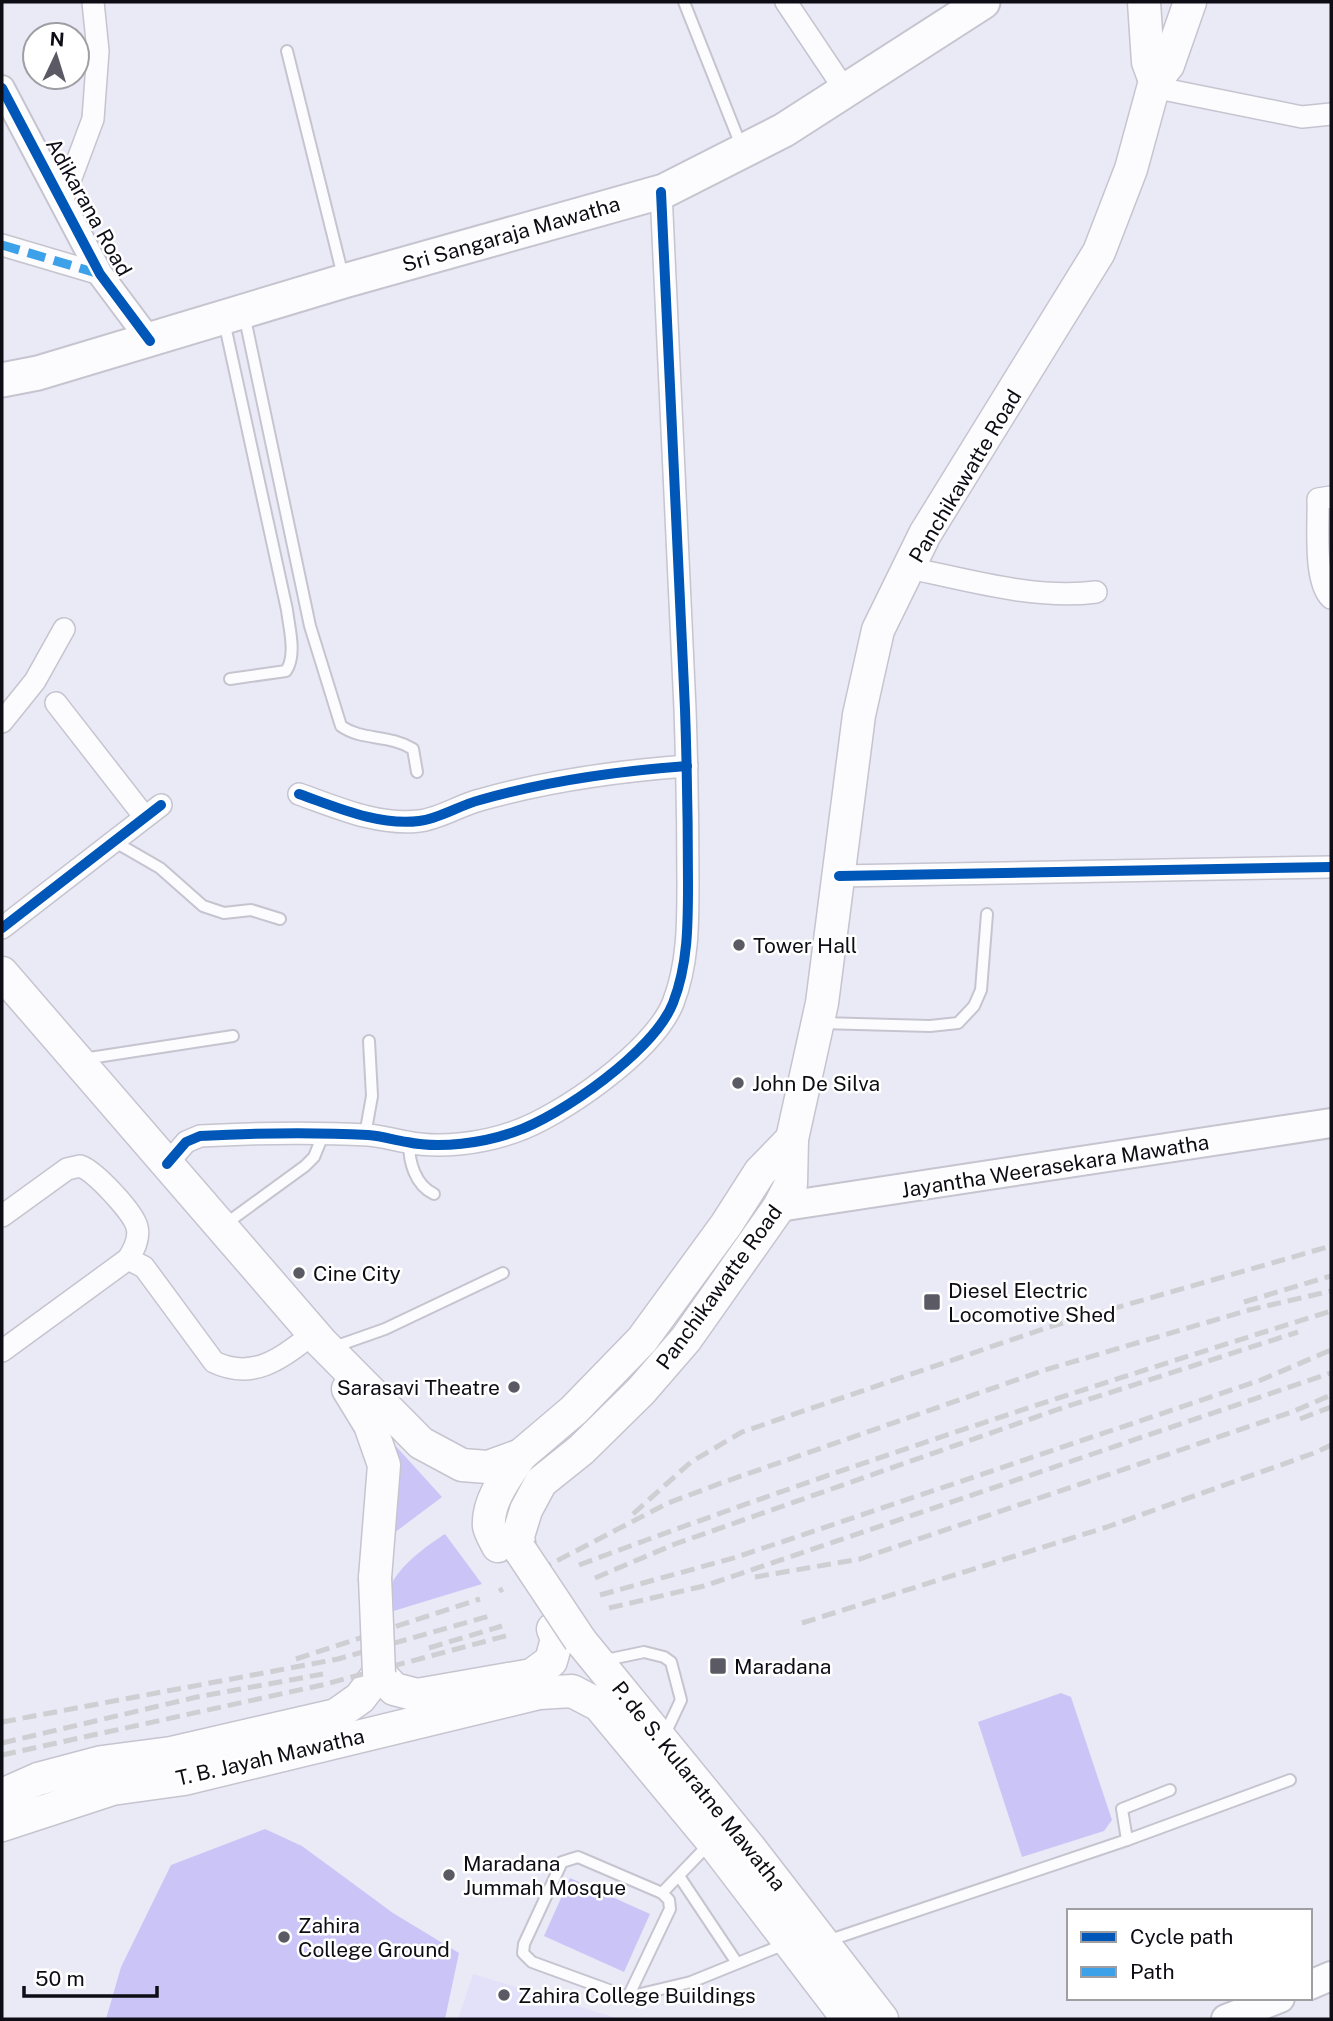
<svg xmlns="http://www.w3.org/2000/svg" width="1333" height="2021" font-family="'Public Sans',sans-serif">
<rect width="100%" height="100%" fill="#eae9f6"/>
<!-- built -->
<polygon fill="#e3e1fa" points="473,1974 613,2017 614,2019 458,2019"/>
<!-- green -->
<g fill="#cbc5f7">
<polygon points="382,1431 442,1497 390,1536"/>
<path d="M445,1534l37,50 -95,29c1,-7 0,-16 2,-23 7,-22 37,-44 56,-56z"/>
<polygon points="1061,1693 1071,1697 1112,1820 1104,1831 1022,1857 978,1722"/>
<polygon points="265,1829 302,1846 393,1913 459,1953 445,2019 106,2019 121,1967 171,1865"/>
<polygon points="570,1878 650,1914 624,1972 544,1936"/>
</g>
<g fill="none" stroke-linecap="round" stroke-linejoin="round">
<defs>
<g id="service">
<polyline points="684,2 742,148"/>
<polyline points="287,51 343,276"/>
<path d="M244,314l66,312 31,100c21,15 48,8 72,23l4,23"/>
<path d="M224,321l63,289c2,18 10,45 -1,61l-56,8"/>
<polyline points="115,842 160,868 203,906 224,913 251,910 280,919"/>
<polyline points="821,1023 930,1026 958,1023 974,1006 981,990 987,914"/>
<polyline points="83,1059 233,1036"/>
<polyline points="365,1135 372,1096 369,1041"/>
<path d="M409,1143c0,19 6,42 25,51"/>
<polyline points="224,1225 305,1166 314,1157 323,1135"/>
<polyline points="331,1348 385,1329 503,1273"/>
<polyline points="601,1661 644,1652 664,1657 671,1662 681,1700 664,1736"/>
<polyline points="1127,1840 1122,1809 1170,1790"/>
<polyline points="679,1876 737,1963"/>
<polyline points="662,1893 711,1842"/>
<polyline points="827,1941 1127,1840 1290,1780"/>
<polyline points="628,1997 670,1909 669,1900 662,1893 578,1857 562,1862 524,1944 523,1953 532,1962 628,1997 691,1982 785,1944"/>
</g>
<g id="minor">
<polyline points="786,2 845,90"/>
<polyline points="1153,87 1302,117 1331,114"/>
<polyline points="62,202 93,119 98,51 93,2"/>
<polyline points="2,245 100,274"/>
<path d="M1331,497l-13,2c1,24 -5,82 13,99"/>
<path d="M909,568c60,12 126,32 187,24"/>
<polyline points="56,703 144,816"/>
<polyline points="2,722 35,681 64,629"/>
<path d="M299,794c37,13 79,32 120,27 20,-2 41,-16 61,-21 67,-19 138,-29 207,-34"/>
<polyline points="839,876 1331,867"/>
<polyline points="2,928 161,805"/>
<path d="M167,1164l19,-22 14,-6c55,-3 113,-4 168,-1 14,1 26,5 39,7 33,7 76,1 107,-10 47,-16 140,-81 159,-129 15,-38 15,-79 15,-119 0,-58 -1,-116 -3,-175 -8,-172 -16,-344 -24,-517"/>
<path d="M2,1216l65,-47 13,-3c15,5 53,46 57,61 3,12 -3,23 -9,32l-126,92"/>
<path d="M128,1259l16,8 70,95c40,19 67,-4 99,-28"/>
</g>
<polyline id="tertiary" points="2,88 100,274 150,341"/>
<g id="secondary">
<polyline points="779,1207 1331,1123"/>
<polyline points="1310,1985 1331,1976"/>
<polyline points="1226,2019 1280,1998"/>
</g>
<g id="primary">
<polyline points="1144,2 1148,62 1155,81"/>
<polyline points="2,973 321,1342 421,1443 462,1465 488,1467 521,1455 574,1410 642,1340 726,1225 760,1172 792,1139"/>
<polyline points="348,1389 370,1425 384,1465 375,1578"/>
<path d="M498,1546c-3,-6 -8,-14 -9,-20 -2,-25 19,-52 32,-71"/>
<polyline points="520,1550 518,1536 526,1510 541,1482 581,1450 641,1391 686,1339 779,1207 791,1184 792,1139 822,1003 859,715 878,630 925,534 1099,252 1131,169 1155,81 1168,65 1190,2"/>
<polyline points="580,1640 749,1847 882,2019"/>
<polyline points="2,1795 38,1779 102,1762 171,1753 336,1715 360,1698 379,1673 394,1689 417,1695 532,1675 551,1661 557,1639 553,1629"/>
<polyline points="2,1825 112,1789 184,1779 539,1693 572,1691 599,1705 712,1841 848,2019"/>
</g>
<polyline id="trunk" points="2,380 38,373 344,281 664,191 784,130 983,2"/>
</defs>
<!-- service casing -->
<use href="#service" stroke="#c5c4cf" stroke-width="14"/>
<!-- minor casing -->
<use href="#minor" stroke="#c5c4cf" stroke-width="24"/>
<!-- tertiary casing -->
<use href="#tertiary" stroke="#c5c4cf" stroke-width="28"/>
<!-- secondary casing -->
<use href="#secondary" stroke="#c5c4cf" stroke-width="32"/>
<!-- primary casing -->
<use href="#primary" stroke="#c5c4cf" stroke-width="35"/>
<!-- trunk casing -->
<use href="#trunk" stroke="#c5c4cf" stroke-width="37"/>
<!-- service -->
<use href="#service" stroke="#fcfcfe" stroke-width="10"/>
<!-- minor -->
<use href="#minor" stroke="#fcfcfe" stroke-width="21"/>
<!-- tertiary -->
<use href="#tertiary" stroke="#fcfcfe" stroke-width="24"/>
<!-- secondary -->
<use href="#secondary" stroke="#fcfcfe" stroke-width="28"/>
<!-- primary -->
<use href="#primary" stroke="#fcfcfe" stroke-width="32"/>
<!-- trunk -->
<use href="#trunk" stroke="#fcfcfe" stroke-width="33"/>
<!-- rail -->
<g stroke="#cfced2" stroke-width="5" stroke-dasharray="14 7" stroke-linecap="butt">
<polyline points="1244,1302 1331,1276"/>
<polyline points="1300,1419 1331,1407"/>
<polyline points="633,1514 691,1462 742,1432 1049,1327 1331,1246"/>
<path d="M579,1565c248,-93 500,-175 752,-254"/>
<polyline points="755,1577 860,1559 1292,1412 1331,1395"/>
<polyline points="595,1578 675,1544 1059,1409 1298,1332"/>
<polyline points="520,1580 668,1503 724,1482 1045,1370 1249,1310 1331,1291"/>
<polyline points="499,1591 503,1589"/>
<polyline points="600,1595 737,1557 1261,1380 1331,1350"/>
<polyline points="609,1608 704,1586 1331,1373"/>
<polyline points="802,1623 1107,1527 1317,1452 1331,1445"/>
<polyline points="429,1648 502,1626"/>
<polyline points="296,1659 480,1599"/>
<polyline points="2,1722 338,1659 493,1615"/>
<polyline points="2,1743 197,1697 323,1674"/>
<polyline points="2,1755 322,1685 509,1635"/>
</g>
<defs>
<g id="primary-bridge">
<polyline points="520,1550 580,1640"/>
<polyline points="375,1578 379,1673"/>
</g>
</defs>
<!-- primary-bridge casing -->
<use href="#primary-bridge" stroke="#c5c4cf" stroke-width="35" stroke-linecap="butt"/>
<!-- primary-bridge -->
<use href="#primary-bridge" stroke="#fcfcfe" stroke-width="32"/>
<!-- quiet -->
<polyline stroke="#3da1ea" stroke-width="9" stroke-dasharray="18 9" stroke-linecap="butt" points="2,245 100,274"/>
<defs>
<g id="cycleway">
<polyline points="2,88 100,274 150,341"/>
<path d="M299,794c37,13 79,32 120,27 20,-2 41,-16 61,-21 67,-19 138,-29 207,-34"/>
<polyline points="839,876 1331,867"/>
<polyline points="2,928 161,805"/>
<path d="M167,1164l19,-22 14,-6c55,-3 113,-4 168,-1 14,1 26,5 39,7 33,7 76,1 107,-10 47,-16 140,-81 159,-129 15,-38 15,-79 15,-119 0,-58 -1,-116 -3,-175 -8,-172 -16,-344 -24,-517"/>
</g>
</defs>
<!-- cycleway casing -->
<use href="#cycleway" stroke="#fff" stroke-width="15"/>
<!-- cycleway -->
<use href="#cycleway" stroke="#0057b8" stroke-width="10"/>
</g>
<!-- markers -->
<g fill="#5b5a64" stroke="#fff" stroke-width="2.5">
<circle cx="739" cy="945" r="7"/>
<circle cx="738" cy="1083" r="7"/>
<circle cx="299" cy="1273" r="7"/>
<rect x="923" y="1293" width="18" height="18" rx="3.5"/>
<circle cx="514" cy="1387" r="7"/>
<rect x="709" y="1657" width="18" height="18" rx="3.5"/>
<circle cx="449" cy="1875" r="7"/>
<circle cx="284" cy="1937" r="7"/>
<circle cx="504" cy="1995" r="7"/>
</g>
<g text-anchor="middle" dominant-baseline="central" stroke-width="5" stroke-linejoin="round" paint-order="stroke">
<!-- street labels -->
<g font-size="21" fill="#0e0d16" stroke="#fff">
<text transform="translate(89 207) rotate(61)">Adikarana Road</text>
<text transform="translate(511 234) rotate(-16)">Sri Sangaraja Mawatha</text>
<text transform="translate(965 476) rotate(-59)">Panchikawatte Road</text>
<text transform="translate(1055 1166) rotate(-9)">Jayantha Weerasekara Mawatha</text>
<text transform="translate(719 1287) rotate(-54)">Panchikawatte Road</text>
<text transform="translate(270 1757) rotate(-13)">T. B. Jayah Mawatha</text>
<text transform="translate(699 1786) rotate(51)">P. de S. Kularatne Mawatha</text>
</g>
<!-- poi labels -->
<g font-size="21" fill="#0e0d16" stroke="#fff" text-anchor="start">
<text x="753" y="945">Tower Hall</text>
<text x="752" y="1083">John De Silva</text>
<text x="313" y="1273">Cine City</text>
<text x="948" y="1290">Diesel Electric<tspan x="948" dy="24">Locomotive Shed</tspan></text>
<text x="500" y="1387" text-anchor="end">Sarasavi Theatre</text>
<text x="734" y="1666">Maradana</text>
<text x="463" y="1863">Maradana<tspan x="463" dy="24">Jummah Mosque</tspan></text>
<text x="298" y="1925">Zahira<tspan x="298" dy="24">College Ground</tspan></text>
<text x="518" y="1995">Zahira College Buildings</text>
</g>
</g>
<!-- border -->
<rect width="1333" height="2021" fill="none" stroke="#0e0d16" stroke-width="7"/>
<!-- legend -->
<rect x="1067" y="1909" width="245" height="91" fill="#ffffff" stroke="#9f9ea2" stroke-width="2"/>
<rect x="1081" y="1932" width="35" height="10" fill="#0057b8" stroke="#9f9ea2" stroke-width="2"/>
<text x="1130" y="1944" font-size="21" fill="#0e0d16">Cycle path</text>
<rect x="1081" y="1967" width="35" height="10" fill="#3da1ea" stroke="#9f9ea2" stroke-width="2"/>
<text x="1130" y="1979" font-size="21" fill="#0e0d16">Path</text>
<!-- north arrow -->
<g transform="translate(56 56) rotate(4)"><circle r="33" fill="#ffffff" stroke="#9f9ea2" stroke-width="2"/>
<path d="M0-5L12 26L0 18L-12 26Z" fill="#5b5a64"/>
<text y="-10" font-size="19" font-weight="bold" text-anchor="middle" fill="#0e0d16">N</text>
</g>
<!-- scale -->
<path d="M24 1986v10h133v-10" fill="none" stroke="#0e0d16" stroke-width="3.5"/>
<text x="35" y="1986" font-size="21" fill="#0e0d16" stroke="#ffffff" stroke-width="5" paint-order="stroke">50 m</text>
</svg>
